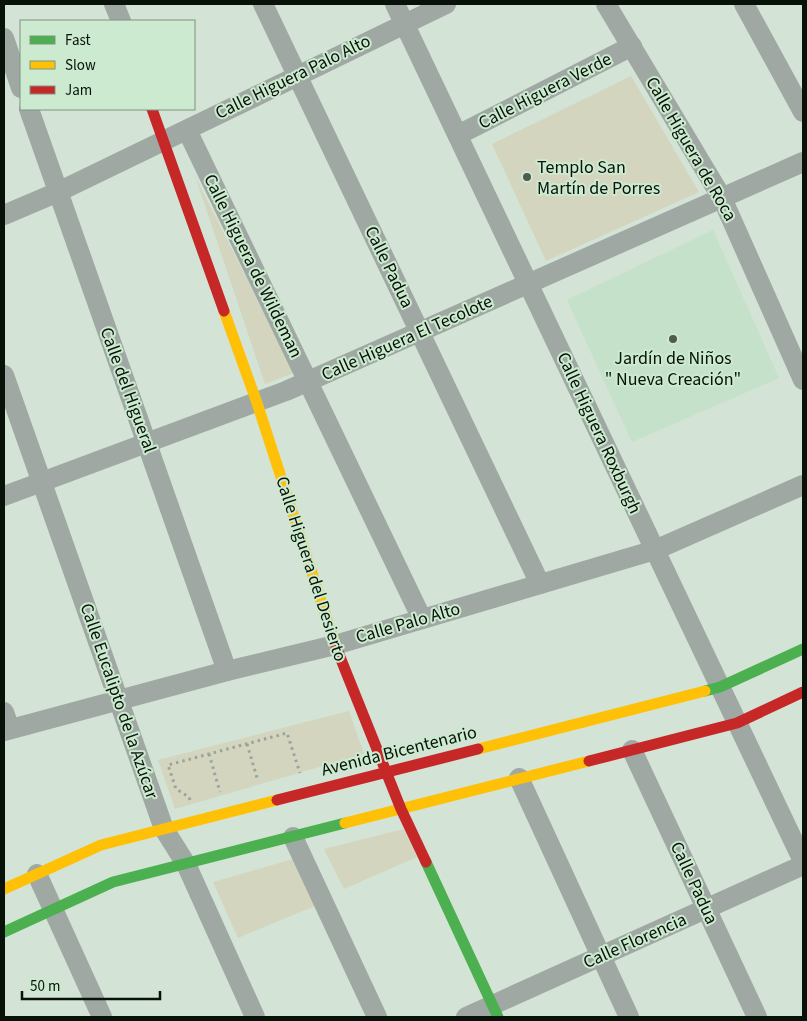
<svg xmlns="http://www.w3.org/2000/svg" width="807" height="1021" font-family="'Source Sans 3',sans-serif">
<rect width="100%" height="100%" fill="#d3e3d5"/>
<!-- built -->
<polygon fill="#c6e1c9" points="713,230 779,378 632,442 567,300"/>
<!-- green -->
<g fill="#d4d5be">
<polygon points="631,76 699,192 546,261 492,144"/>
<polygon points="195,176 294,373 265,384"/>
<polygon points="349,711 364,754 175,809 158,760"/>
<polygon points="404,829 417,857 344,889 324,849"/>
<polygon points="293,859 315,906 238,938 213,882"/>
</g>
<g fill="none" stroke-linecap="round" stroke-linejoin="round">
<!-- path -->
<g stroke="#9aa39d" stroke-width="3" stroke-dasharray="2.5 4" stroke-linecap="butt">
<polyline points="247,744 258,781"/>
<polyline points="209,754 220,792"/>
<polyline points="190,800 189,797 176,789 168,765 287,733 300,773"/>
</g>
<!-- street -->
<g stroke="#9fa8a3" stroke-width="20">
<polyline points="114,4 121,21"/>
<polyline points="263,4 540,584"/>
<polyline points="395,4 803,861"/>
<polyline points="606,4 722,198 803,380"/>
<polyline points="744,4 803,112"/>
<polyline points="4,38 21,88"/>
<polyline points="29,109 227,671"/>
<polyline points="187,130 422,619"/>
<polyline points="458,135 632,46"/>
<polyline points="4,215 58,192 446,4"/>
<polyline points="4,375 164,829 186,864 255,1017"/>
<polyline points="4,496 286,391 803,162"/>
<polyline points="4,712 10,729"/>
<polyline points="4,731 227,671 335,645 655,550 803,485"/>
<polyline points="632,750 757,1017"/>
<polyline points="519,778 629,1017"/>
<polyline points="293,837 377,1017"/>
<polyline points="37,874 102,1017"/>
<polyline points="466,1017 803,865"/>
</g>
<!-- fast -->
<g stroke="#4caf50" stroke-width="11">
<polyline points="705,691 720,687 803,649"/>
<polyline points="426,862 498,1017"/>
<polyline points="4,932 113,882 345,823"/>
</g>
<!-- slow -->
<g stroke="#ffc107" stroke-width="11">
<polyline points="224,311 257,403 336,647"/>
<polyline points="478,749 705,691"/>
<polyline points="345,823 589,761"/>
<polyline points="4,889 101,845 277,800"/>
</g>
<!-- jam -->
<g stroke="#c62828" stroke-width="11">
<polyline points="152,109 224,311"/>
<polyline points="336,647 401,809 426,862"/>
<polyline points="589,761 737,723 803,692"/>
<polyline points="277,800 478,749"/>
</g>
</g>
<!-- markers -->
<g fill="#4f5b50" stroke="#cceacf" stroke-width="2">
<circle cx="527" cy="177" r="5"/>
<circle cx="673" cy="339" r="5"/>
</g>
<g text-anchor="middle" dominant-baseline="central" stroke-width="4" stroke-linejoin="round" paint-order="stroke">
<!-- street labels -->
<g font-size="18" fill="#081209" stroke="#cceacf">
<text transform="translate(293 77) rotate(-26)">Calle Higuera Palo Alto</text>
<text transform="translate(545 91) rotate(-27)">Calle Higuera Verde</text>
<text transform="translate(691 149) rotate(60)">Calle Higuera de Roca</text>
<text transform="translate(253 266) rotate(64)">Calle Higuera de Wildeman</text>
<text transform="translate(389 267) rotate(64)">Calle Padua</text>
<text transform="translate(407 338) rotate(-24)">Calle Higuera El Tecolote</text>
<text transform="translate(128 390) rotate(70)">Calle del Higueral</text>
<text transform="translate(599 433) rotate(65)">Calle Higuera Roxburgh</text>
<text transform="translate(311 569) rotate(72)">Calle Higuera del Desierto</text>
<text transform="translate(408 623) rotate(-16)">Calle Palo Alto</text>
<text transform="translate(119 701) rotate(71)">Calle Eucalipto de la Azúcar</text>
<text transform="translate(399 751) rotate(-14)">Avenida Bicentenario</text>
<text transform="translate(694 883) rotate(65)">Calle Padua</text>
<text transform="translate(635 941) rotate(-24)">Calle Florencia</text>
</g>
<!-- poi labels -->
<g font-size="18" fill="#081209" stroke="#cceacf" text-anchor="start">
<text x="537" y="167">Templo San<tspan x="537" dy="21">Martín de Porres</tspan></text>
<text x="673" y="358" text-anchor="middle">Jardín de Niños<tspan x="673" dy="21">" Nueva Creación"</tspan></text>
</g>
</g>
<!-- border -->
<rect width="807" height="1021" fill="none" stroke="#081209" stroke-width="10"/>
<!-- legend -->
<rect x="20" y="20" width="175" height="90" fill="#cceacf" stroke="#7e9480"/>
<rect x="30" y="36" width="25" height="8" fill="#4caf50" stroke="#7e9480"/>
<text x="65" y="45" font-size="15" fill="#081209">Fast</text>
<rect x="30" y="61" width="25" height="8" fill="#ffc107" stroke="#7e9480"/>
<text x="65" y="70" font-size="15" fill="#081209">Slow</text>
<rect x="30" y="86" width="25" height="8" fill="#c62828" stroke="#7e9480"/>
<text x="65" y="95" font-size="15" fill="#081209">Jam</text>
<!-- scale -->
<path d="M22 991v8h138v-8" fill="none" stroke="#081209" stroke-width="2.5"/>
<text x="30" y="991" font-size="15" fill="#081209" stroke="#cceacf" stroke-width="4" paint-order="stroke">50 m</text>
</svg>
